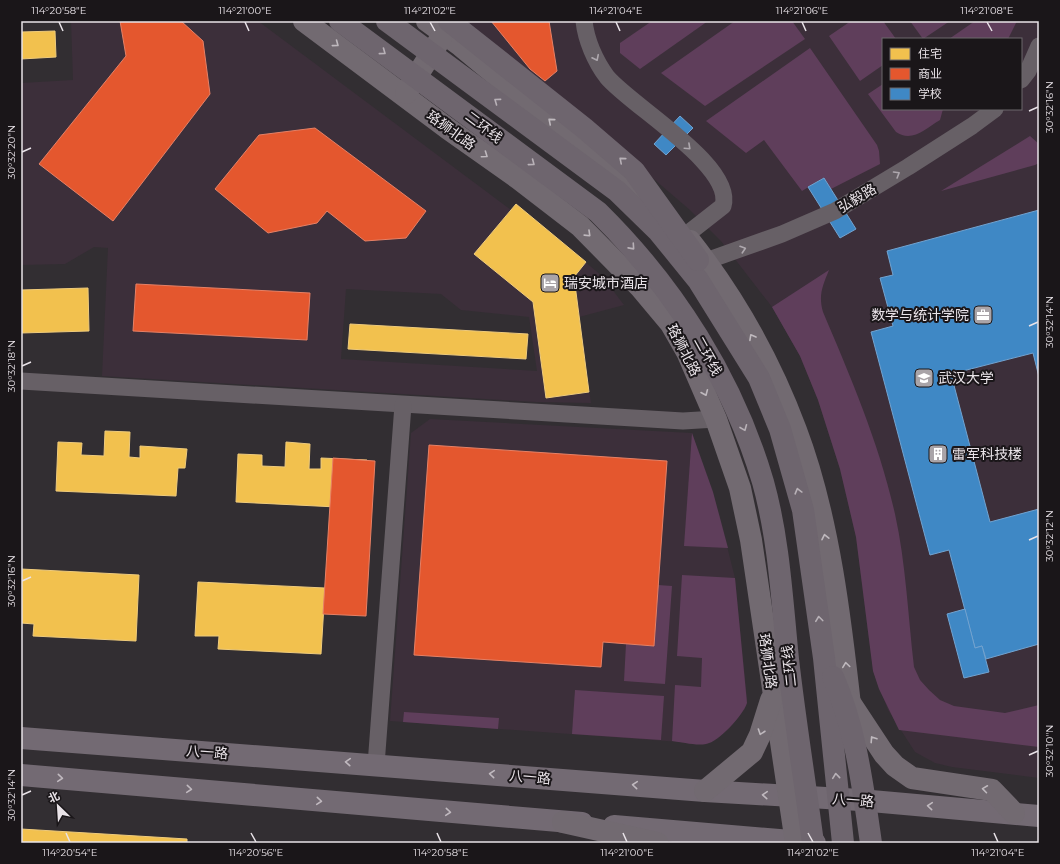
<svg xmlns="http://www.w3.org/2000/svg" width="1060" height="864" font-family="Montserrat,'Noto Sans SC',sans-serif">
<rect width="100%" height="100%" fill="#322e32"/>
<!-- built -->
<g fill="#3c2f3a" fill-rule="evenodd">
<path d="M71,21h187l253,189 5,-6 86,72 22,29 -45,12 12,86 -55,-1 -434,-26 6,-128 -14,-1 -29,17 -44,1v-182l52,-3zM346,289l95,5 20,16 68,7 8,54 -196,-12z"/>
<path d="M462,21h577v757l-87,-11 -17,-4 -20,-11 -27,-42 -15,-39 -17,-134 -16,-68 -22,-69 -18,-44 -28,-49 -51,-66 -31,-31 -126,-108zM883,39h138v70h-138z"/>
<polygon points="430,419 692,433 720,518 735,578 747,698 745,709 728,730 707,744 390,721 411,433"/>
</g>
<!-- green -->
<g fill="#5f3e5b">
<polygon points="652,21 708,21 640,69 620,53 620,43"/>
<polygon points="735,21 792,21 805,39 705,106 661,73"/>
<polygon points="851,21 883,21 896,39 883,39 883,65 860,81 829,36"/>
<polygon points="910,21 950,21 923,39"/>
<polygon points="975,21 1017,21 1008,39 949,39"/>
<polygon points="810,48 877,145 879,151 880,164 831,189 823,178 802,191 764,140 746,153 706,121"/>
<path d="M883,84v25h60l-3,11c-15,9 -28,23 -44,12l-28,-38z"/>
<polygon points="1030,136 1039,144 1039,163 1035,165 941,191"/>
<path d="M829,270c-6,15 -11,25 -6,42 28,66 56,131 72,202 11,50 13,102 19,153l6,13 9,10 11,10 14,6 51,7 34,-8v42l-140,-17 -20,-41 -6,-18 -17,-134 -16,-68 -22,-69 -18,-44 -28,-49z"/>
<polygon points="692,433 713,492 728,548 684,546"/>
<path d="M682,575l53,3 12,125c-4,12 -28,39 -41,41 -10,2 -24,-2 -34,-3l3,-56 26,2 1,-29 -25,-2z"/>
<polygon points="658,585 672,586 665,684 624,681 626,644 654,646"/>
<polygon points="575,690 664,696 661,740 572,734"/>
<polygon points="404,712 499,718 498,729 403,722"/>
</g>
<!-- homes -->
<g fill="#f2c14e" stroke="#efcb7c">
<polygon points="55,31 56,57 21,59 21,32"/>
<polygon points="516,204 586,262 574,277 589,392 546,398 533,302 474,254"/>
<polygon points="88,288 89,331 21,333 21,290"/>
<polygon points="350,324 528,334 526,359 348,349"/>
<polygon points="105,431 130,432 129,457 140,458 140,446 187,449 185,468 178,468 176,496 56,491 58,442 82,443 81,455 104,456"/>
<polygon points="286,442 310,444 309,469 321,469 321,458 367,460 366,480 358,480 357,508 236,502 238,454 262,455 262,466 285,467"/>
<polygon points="21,569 139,575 136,641 33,636 34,624 21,623"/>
<polygon points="198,582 325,588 321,654 218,649 219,636 195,636"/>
<polygon points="21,829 187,839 187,843 21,843"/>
</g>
<!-- shops -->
<g fill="#e4572e" stroke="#e68166">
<polygon points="120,21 181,21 203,41 210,94 113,221 39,164 126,56"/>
<polygon points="491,21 549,21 557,71 545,81 530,69"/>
<polygon points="315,128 426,211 406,238 365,241 327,211 317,223 268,233 215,189 259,135"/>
<polygon points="136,284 310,293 307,340 133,331"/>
<polygon points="429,445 667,461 654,646 603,642 601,667 414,655"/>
<polygon points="333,458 375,461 366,616 323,614"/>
</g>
<!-- schools -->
<g fill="#3f88c5" stroke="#72a3d0">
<polygon points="680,116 693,128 666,155 654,144"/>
<polygon points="824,178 856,229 840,238 808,187"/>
<polygon points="1039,210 1039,377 1033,353 951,374 990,522 1039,509 1039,644 986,659 982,646 975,648 949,550 930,555 871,332 893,326 880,278 893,275 887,251"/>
<polygon points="965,609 975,648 982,646 989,672 964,678 947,614"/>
</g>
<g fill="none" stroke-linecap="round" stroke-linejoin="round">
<!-- street -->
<g stroke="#676066" stroke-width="17">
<path d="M584,21c2,19 11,40 23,56 24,29 128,89 116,129l-37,29"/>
<polyline points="1021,80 1028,71 1039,46"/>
<polyline points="706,261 782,234 835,211 908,167 972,126 995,109"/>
<polyline points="21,381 683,421 716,419"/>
<polyline points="376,765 403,405"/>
</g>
<!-- secondary -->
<g stroke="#736a73" stroke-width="22">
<polyline points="21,738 705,791 860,800 1039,816"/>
<polyline points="21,775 582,823"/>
<polyline points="614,826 815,843"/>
</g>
<!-- primary -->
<g stroke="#726a71" stroke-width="22">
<polyline points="304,21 447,128 519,179 580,226 640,287 671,324 687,352 716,419 740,488 751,540 796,843"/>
<polyline points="427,21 461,46 657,209"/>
<polyline points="406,93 441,38"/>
<path d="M690,241c44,56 81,122 106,189 33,87 45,192 55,284"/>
<polyline points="849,701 884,754 895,766 912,778 992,790 1014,813"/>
<polyline points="705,791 752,752 760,735 771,700"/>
<polyline points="563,822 657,843"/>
</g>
<!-- highway -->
<g stroke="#6e656e" stroke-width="22">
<path d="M340,21l258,191c76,75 135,168 165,270 16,57 19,118 25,177 7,62 17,123 25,184"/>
<polyline points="387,21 617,191 659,232 698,280 759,378 780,429 803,510 824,658 843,843"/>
<polyline points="449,21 584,128 634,171 698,260"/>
<path d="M833,677c23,52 30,111 38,166"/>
</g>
</g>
<!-- one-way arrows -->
<defs><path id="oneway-chevron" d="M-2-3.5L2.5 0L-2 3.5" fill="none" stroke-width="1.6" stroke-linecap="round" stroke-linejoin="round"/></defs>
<g stroke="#bfb9be">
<use href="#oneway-chevron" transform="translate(336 44) rotate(37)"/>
<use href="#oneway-chevron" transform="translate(551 121) rotate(-140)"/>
<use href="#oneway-chevron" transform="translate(485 155) rotate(35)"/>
<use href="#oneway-chevron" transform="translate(588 234) rotate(44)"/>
<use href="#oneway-chevron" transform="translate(752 337) rotate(-119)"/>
<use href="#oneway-chevron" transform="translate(705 393) rotate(67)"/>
<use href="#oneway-chevron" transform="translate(825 537) rotate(-102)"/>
<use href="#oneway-chevron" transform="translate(846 665) rotate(-98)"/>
<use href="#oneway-chevron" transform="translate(761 732) rotate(109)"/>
<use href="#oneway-chevron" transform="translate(873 739) rotate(-123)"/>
<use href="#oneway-chevron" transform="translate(985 789) rotate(-172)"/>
</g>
<g stroke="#b8b1b7">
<use href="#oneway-chevron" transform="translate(383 52) rotate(36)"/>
<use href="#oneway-chevron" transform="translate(497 101) rotate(-144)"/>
<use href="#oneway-chevron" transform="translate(622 160) rotate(-139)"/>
<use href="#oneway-chevron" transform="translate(532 163) rotate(37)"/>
<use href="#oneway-chevron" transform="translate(632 247) rotate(48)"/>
<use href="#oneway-chevron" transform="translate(744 428) rotate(68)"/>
<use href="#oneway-chevron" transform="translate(798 491) rotate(-105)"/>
<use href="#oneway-chevron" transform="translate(819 619) rotate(-97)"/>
<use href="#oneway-chevron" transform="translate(836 776) rotate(-96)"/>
</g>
<g stroke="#aea8ae">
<use href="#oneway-chevron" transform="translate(596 58) rotate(64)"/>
<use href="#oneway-chevron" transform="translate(688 147) rotate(43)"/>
<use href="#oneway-chevron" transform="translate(897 174) rotate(-31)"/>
<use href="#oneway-chevron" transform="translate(743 249) rotate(-18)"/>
</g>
<g stroke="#c0b9bf">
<use href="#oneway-chevron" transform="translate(348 762) rotate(-176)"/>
<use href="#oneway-chevron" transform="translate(492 774) rotate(-175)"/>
<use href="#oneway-chevron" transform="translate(60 778) rotate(5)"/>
<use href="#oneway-chevron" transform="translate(635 785) rotate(-175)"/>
<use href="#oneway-chevron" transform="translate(189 789) rotate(5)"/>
<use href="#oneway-chevron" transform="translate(765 795) rotate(-176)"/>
<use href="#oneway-chevron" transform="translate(319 801) rotate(5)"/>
<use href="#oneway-chevron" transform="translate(930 806) rotate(-175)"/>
<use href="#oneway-chevron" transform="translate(448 812) rotate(5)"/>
</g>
<!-- ticks -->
<path fill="none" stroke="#e9e3e8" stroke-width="1.5" d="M59,22l4,9M245,22l4,9M430,22l5,9M616,22l4,9M802,22l4,9M987,22l5,9M1029,111l9,-4M22,152l9,-4M1029,326l9,-4M22,366l9,-4M1029,540l9,-4M22,581l9,-4M1029,755l9,-4M22,795l9,-4M66,833l4,9M251,833l5,9M437,833l4,9M623,833l4,9M808,833l5,9M994,833l4,9"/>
<!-- icons -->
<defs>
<symbol id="hotel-square" viewBox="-11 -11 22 22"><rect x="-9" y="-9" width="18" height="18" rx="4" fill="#a9a4a8" stroke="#1a1619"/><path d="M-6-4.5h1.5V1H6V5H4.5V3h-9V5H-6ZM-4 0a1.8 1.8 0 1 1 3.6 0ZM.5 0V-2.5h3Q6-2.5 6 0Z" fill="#fff"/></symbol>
<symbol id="office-square" viewBox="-11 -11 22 22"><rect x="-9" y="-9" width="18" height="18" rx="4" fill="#a9a4a8" stroke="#1a1619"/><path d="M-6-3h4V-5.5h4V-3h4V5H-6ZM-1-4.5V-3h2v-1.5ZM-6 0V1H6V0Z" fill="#fff"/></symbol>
<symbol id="university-square" viewBox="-11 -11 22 22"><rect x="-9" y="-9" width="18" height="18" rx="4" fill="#a9a4a8" stroke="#1a1619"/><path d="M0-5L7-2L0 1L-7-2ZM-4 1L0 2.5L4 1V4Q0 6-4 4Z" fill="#fff"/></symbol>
<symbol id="building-square" viewBox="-11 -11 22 22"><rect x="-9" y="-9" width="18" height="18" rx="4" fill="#a9a4a8" stroke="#1a1619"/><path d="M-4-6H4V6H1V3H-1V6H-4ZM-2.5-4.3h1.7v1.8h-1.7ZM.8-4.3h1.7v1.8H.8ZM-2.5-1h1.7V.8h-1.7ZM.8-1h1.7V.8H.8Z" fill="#fff"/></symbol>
</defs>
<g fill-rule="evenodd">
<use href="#hotel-square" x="539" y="272" width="22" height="22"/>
<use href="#office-square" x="972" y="304" width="22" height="22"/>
<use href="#university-square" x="913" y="367" width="22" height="22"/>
<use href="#building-square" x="927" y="443" width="22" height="22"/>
</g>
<g text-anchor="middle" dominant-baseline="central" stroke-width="4" stroke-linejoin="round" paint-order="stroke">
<!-- street labels -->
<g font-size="14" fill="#e9e3e8" stroke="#1a1619">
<text transform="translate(484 127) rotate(37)">二环线</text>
<text transform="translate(451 130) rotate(36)">珞狮北路</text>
<text transform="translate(857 198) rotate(-31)">弘毅路</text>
<text transform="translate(684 350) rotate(63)">珞狮北路</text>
<text transform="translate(708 356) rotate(61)">二环线</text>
<text transform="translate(768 661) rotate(82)">珞狮北路</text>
<text transform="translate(789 666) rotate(-96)">二环线</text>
<text transform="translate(207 752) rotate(4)">八一路</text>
<text transform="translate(530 777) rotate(5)">八一路</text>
<text transform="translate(853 800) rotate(4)">八一路</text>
</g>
<!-- poi labels -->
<g font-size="14" fill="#e9e3e8" stroke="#1a1619" text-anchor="start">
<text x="564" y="283">瑞安城市酒店</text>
<text x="969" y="315" text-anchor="end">数学与统计学院</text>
<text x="938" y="378">武汉大学</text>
<text x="952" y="454">雷军科技楼</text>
</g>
</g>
<!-- border -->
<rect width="1060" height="864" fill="none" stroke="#1a1619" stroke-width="44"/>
<!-- legend -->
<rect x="882" y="38" width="140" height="72" fill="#1a1619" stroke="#6d686c"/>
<rect x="890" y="48" width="20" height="12" fill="#f2c14e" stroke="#6d686c"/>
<text x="918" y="58" font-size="12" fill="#e9e3e8">住宅</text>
<rect x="890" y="68" width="20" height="12" fill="#e4572e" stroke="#6d686c"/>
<text x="918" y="78" font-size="12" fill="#e9e3e8">商业</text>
<rect x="890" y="88" width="20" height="12" fill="#3f88c5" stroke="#6d686c"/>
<text x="918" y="98" font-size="12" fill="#e9e3e8">学校</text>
<!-- north arrow -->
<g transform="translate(58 806) rotate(335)" stroke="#1a1619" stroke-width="3" paint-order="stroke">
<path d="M0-3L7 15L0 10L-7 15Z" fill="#e9e3e8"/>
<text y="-6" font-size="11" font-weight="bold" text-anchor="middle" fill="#e9e3e8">北</text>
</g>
<rect x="22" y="22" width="1016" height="820" fill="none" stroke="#e9e3e8" stroke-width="1.5"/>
<g font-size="10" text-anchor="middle" fill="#e9e3e8">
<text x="59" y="14">114°20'58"E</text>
<text x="245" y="14">114°21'00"E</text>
<text x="430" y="14">114°21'02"E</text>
<text x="616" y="14">114°21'04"E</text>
<text x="802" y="14">114°21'06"E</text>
<text x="987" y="14">114°21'08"E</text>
<text transform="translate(1049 107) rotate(-90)" y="4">30°32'16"N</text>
<text transform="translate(11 152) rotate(-90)" y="4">30°32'20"N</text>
<text transform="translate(1049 322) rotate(-90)" y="4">30°32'14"N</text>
<text transform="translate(11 366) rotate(-90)" y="4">30°32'18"N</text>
<text transform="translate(1049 536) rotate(-90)" y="4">30°32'12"N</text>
<text transform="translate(11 581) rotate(-90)" y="4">30°32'16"N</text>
<text transform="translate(1049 751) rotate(-90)" y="4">30°32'10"N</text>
<text transform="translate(11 795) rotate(-90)" y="4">30°32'14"N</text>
<text x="70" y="856">114°20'54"E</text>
<text x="256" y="856">114°20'56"E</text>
<text x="441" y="856">114°20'58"E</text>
<text x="627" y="856">114°21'00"E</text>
<text x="813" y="856">114°21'02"E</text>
<text x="998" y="856">114°21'04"E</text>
</g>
</svg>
